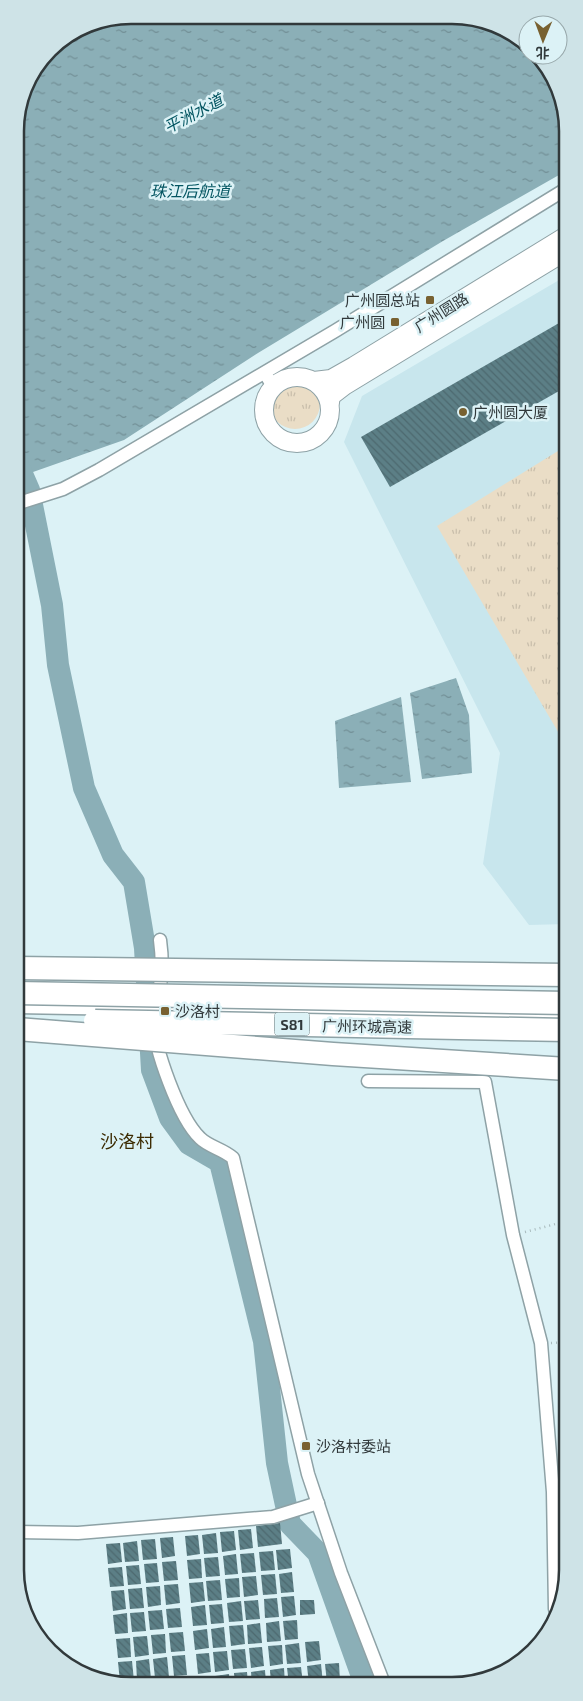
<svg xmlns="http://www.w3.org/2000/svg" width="583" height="1701" font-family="'Exo 2','Noto Sans SC',sans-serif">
<defs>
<pattern id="grass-tufts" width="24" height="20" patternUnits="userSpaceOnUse" patternTransform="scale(1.25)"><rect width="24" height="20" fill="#eaddc6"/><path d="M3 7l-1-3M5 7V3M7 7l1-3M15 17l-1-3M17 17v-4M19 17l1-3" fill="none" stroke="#c9beab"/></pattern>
<pattern id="water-ripples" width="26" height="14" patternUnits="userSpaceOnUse" patternTransform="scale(1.25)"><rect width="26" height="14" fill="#8bafb7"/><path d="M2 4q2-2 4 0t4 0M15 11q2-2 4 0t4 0" fill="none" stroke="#728f96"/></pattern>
<pattern id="building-back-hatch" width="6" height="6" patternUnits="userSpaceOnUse" patternTransform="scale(1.25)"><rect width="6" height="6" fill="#5c7f86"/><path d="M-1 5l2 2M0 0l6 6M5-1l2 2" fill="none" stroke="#4d696f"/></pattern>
</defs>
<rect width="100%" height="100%" fill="#dcf2f6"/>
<!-- built -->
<polygon fill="#c8e6ed" points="566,276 567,924 529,925 483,864 500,753 344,442 362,396"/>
<!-- grass -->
<g fill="url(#grass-tufts)">
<circle cx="295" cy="404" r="25"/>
<polygon points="566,446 567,747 437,526"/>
</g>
<!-- water -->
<g fill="url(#water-ripples)">
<polygon points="131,15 475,17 528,46 528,55 537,55 566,108 566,171 443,241 258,353 124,440 16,478 15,123 27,79 54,44 87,24"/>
<polygon points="456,678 469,715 472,773 422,779 410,693"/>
<polygon points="401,697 411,782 339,788 335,721"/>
</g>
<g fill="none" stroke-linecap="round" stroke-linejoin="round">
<!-- river -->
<polyline stroke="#8bafb7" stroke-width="22" points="16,460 29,490 52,605 58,665 84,788 113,855 134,882 145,948 152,1070 170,1118 189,1144 220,1162 264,1341 277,1463 290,1524 318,1553 363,1679 363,1684"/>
</g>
<!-- building -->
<g fill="url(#building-back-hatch)">
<polygon points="566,319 566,387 390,487 361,437"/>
<polygon points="280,1523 282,1544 258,1547 256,1526"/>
<polygon points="251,1529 253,1548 240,1550 238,1530"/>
<polygon points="234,1531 236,1550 222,1552 220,1532"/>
<polygon points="216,1533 218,1553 204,1554 202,1535"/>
<polygon points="198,1535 200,1554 187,1556 185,1536"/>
<polygon points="173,1537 175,1556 162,1558 160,1538"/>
<polygon points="155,1539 157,1559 143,1560 141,1540"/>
<polygon points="137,1541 139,1561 125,1562 123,1543"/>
<polygon points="120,1543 122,1562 108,1564 106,1544"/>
<polygon points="290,1549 292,1568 278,1570 276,1550"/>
<polygon points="273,1551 275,1570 261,1571 259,1552"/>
<polygon points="254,1553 256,1572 242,1573 240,1554"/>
<polygon points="236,1554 238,1574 225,1575 223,1556"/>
<polygon points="218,1557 220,1576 206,1577 204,1558"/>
<polygon points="201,1559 202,1578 189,1579 187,1560"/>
<polygon points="176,1561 178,1580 164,1581 162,1562"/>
<polygon points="157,1563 159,1582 146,1583 144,1564"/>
<polygon points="139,1565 141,1584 128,1585 126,1566"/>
<polygon points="122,1567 124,1586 110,1587 108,1568"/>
<polygon points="292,1572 294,1592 281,1593 279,1574"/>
<polygon points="275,1574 277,1594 263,1595 261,1575"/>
<polygon points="256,1576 258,1595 244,1597 242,1577"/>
<polygon points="239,1578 240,1597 227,1598 225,1579"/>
<polygon points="220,1580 222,1600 208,1601 206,1581"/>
<polygon points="203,1582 205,1601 191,1603 189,1583"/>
<polygon points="178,1584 180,1603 166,1605 164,1585"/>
<polygon points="160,1586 161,1605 148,1607 146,1587"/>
<polygon points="142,1588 144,1608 130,1609 128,1589"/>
<polygon points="124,1590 126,1609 113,1611 111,1591"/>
<polygon points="294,1596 296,1615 283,1617 281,1597"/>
<polygon points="277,1598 279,1617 265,1618 264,1599"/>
<polygon points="258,1600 260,1619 246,1620 244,1601"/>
<polygon points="300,1600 314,1600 315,1614 300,1615"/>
<polygon points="241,1601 243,1621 229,1622 227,1603"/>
<polygon points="222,1604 224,1623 211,1624 209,1605"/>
<polygon points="205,1605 207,1625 193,1626 191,1607"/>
<polygon points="180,1608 182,1627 168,1628 166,1609"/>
<polygon points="162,1610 164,1629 150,1630 148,1611"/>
<polygon points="144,1612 146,1631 132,1632 130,1613"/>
<polygon points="127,1613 128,1633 115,1634 113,1615"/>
<polygon points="297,1620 298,1639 285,1640 283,1621"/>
<polygon points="279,1621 281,1641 267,1642 266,1623"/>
<polygon points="260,1623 262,1643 248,1644 247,1625"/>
<polygon points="243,1625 245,1644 231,1646 229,1626"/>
<polygon points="224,1627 226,1647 213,1648 211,1629"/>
<polygon points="207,1629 209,1648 195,1650 193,1631"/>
<polygon points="183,1632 185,1651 171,1652 169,1633"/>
<polygon points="165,1634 166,1653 153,1654 151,1635"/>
<polygon points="147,1636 149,1655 135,1657 133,1637"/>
<polygon points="130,1638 131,1657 118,1658 116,1639"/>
<polygon points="319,1641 321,1660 307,1662 305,1642"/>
<polygon points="299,1643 301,1663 287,1664 285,1645"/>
<polygon points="282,1645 283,1664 270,1666 268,1646"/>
<polygon points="262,1647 264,1666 251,1668 249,1648"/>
<polygon points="245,1649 247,1668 233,1669 231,1650"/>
<polygon points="227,1651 229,1670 215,1672 213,1652"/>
<polygon points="209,1653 211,1672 198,1674 196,1654"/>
<polygon points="185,1655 187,1675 174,1676 172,1656"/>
<polygon points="167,1657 169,1677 155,1678 153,1659"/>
<polygon points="149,1659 151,1679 137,1680 136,1661"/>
<polygon points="132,1661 134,1681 120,1682 118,1662"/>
<polygon points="339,1663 340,1682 327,1683 325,1664"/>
<polygon points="321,1664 323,1684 309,1684 307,1666"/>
<polygon points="301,1667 303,1684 289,1684 287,1668"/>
<polygon points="284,1668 285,1684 271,1684 270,1670"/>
<polygon points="265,1670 266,1684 252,1684 251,1672"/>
<polygon points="247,1672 248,1684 235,1684 234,1673"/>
<polygon points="229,1674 230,1684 216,1684 215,1676"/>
<polygon points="211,1676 212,1684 198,1684 198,1678"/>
<polygon points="189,1678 190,1684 176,1684 175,1680"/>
<polygon points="171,1680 171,1684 157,1684 157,1682"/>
</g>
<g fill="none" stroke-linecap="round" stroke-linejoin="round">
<defs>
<g id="street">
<polyline points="265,373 273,387"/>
<polyline points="16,504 63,489 99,470 335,331 566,189"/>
<path d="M160,940c2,15 3,30 0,46 -2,11 -7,22 -7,33 1,29 26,99 47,119 9,9 23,11 33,20l75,316 33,99 43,111"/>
<polyline points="16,1007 567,1017"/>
<polyline points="368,1081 485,1082 513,1235 541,1343 553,1492 555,1609"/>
<polyline points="17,1532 78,1533 273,1517 318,1503"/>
</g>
<g id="secondary">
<circle cx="297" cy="410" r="33"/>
<polyline points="314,381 331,379 354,366 566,236"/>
<polyline points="330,402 331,396 344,386 566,251"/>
</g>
</defs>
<!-- street casing -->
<use href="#street" stroke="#8ea2a6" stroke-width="15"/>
<!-- secondary casing -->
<use href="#secondary" stroke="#8ea2a6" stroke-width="20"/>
<!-- path -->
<g stroke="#a8babd" stroke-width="2.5" stroke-dasharray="1 4" stroke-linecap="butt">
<polyline points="525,1232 567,1221"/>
<polyline points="551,1343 567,1342"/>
</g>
<!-- street -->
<use href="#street" stroke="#fff" stroke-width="12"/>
<!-- secondary -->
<use href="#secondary" stroke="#fff" stroke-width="18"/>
<defs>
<g id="highway-bridge">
<polyline points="16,968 567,975"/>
<polyline points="16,993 567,1003"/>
<polyline points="95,1021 567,1030"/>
<polyline points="17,1029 333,1054 567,1069"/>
</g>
</defs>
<!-- highway-bridge casing -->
<use href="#highway-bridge" stroke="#8ea2a6" stroke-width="25" stroke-linecap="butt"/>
<!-- highway-bridge -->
<use href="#highway-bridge" stroke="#fff" stroke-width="22"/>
</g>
<!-- markers -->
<g fill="#786131" stroke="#dcf2f6" stroke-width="2">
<rect x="425" y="295" width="10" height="10" rx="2.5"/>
<rect x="390" y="317" width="10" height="10" rx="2.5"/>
<circle cx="463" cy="412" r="5"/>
<rect x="160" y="1006" width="10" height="10" rx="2.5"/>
<rect x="301" y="1441" width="10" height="10" rx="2.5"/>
</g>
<g text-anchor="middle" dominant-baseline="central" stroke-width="5" stroke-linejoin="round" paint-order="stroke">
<!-- shield labels -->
<rect fill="#dcf2f6" stroke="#647073" stroke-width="1" x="274.5" y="1012.5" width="35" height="23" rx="4"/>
<g font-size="14" font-weight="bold" fill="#31393b">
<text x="292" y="1024">S81</text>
</g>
<!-- poi labels -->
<g font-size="15" fill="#31393b" stroke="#dcf2f6" text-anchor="start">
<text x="420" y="300" text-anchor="end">广州圆总站</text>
<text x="385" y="322" text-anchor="end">广州圆</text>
<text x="473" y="412">广州圆大厦</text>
<text x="175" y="1011">沙洛村</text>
<text x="316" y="1446">沙洛村委站</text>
</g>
<!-- street labels -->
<g font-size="15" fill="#31393b" stroke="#dcf2f6">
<text transform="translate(441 312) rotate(-32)">广州圆路</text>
<text transform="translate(367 1026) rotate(1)">广州环城高速</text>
</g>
<!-- water labels -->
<g font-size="16" font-style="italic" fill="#035561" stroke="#dcf2f6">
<text transform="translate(193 113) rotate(-28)">平洲水道</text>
<text x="190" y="190">珠江后航道</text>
</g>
<!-- quarter labels -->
<g font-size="18" fill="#3c2b02" stroke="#dcf2f6">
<text x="127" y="1141">沙洛村</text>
</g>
</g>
<!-- crop -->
<path d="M0 0H583V1701H0ZM131 24H452A107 107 0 0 1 559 131V1570A107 107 0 0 1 452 1677H131A107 107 0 0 1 24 1570V131A107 107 0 0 1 131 24Z" fill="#cee3e7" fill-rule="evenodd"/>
<path fill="none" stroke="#31393b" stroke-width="2.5" d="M131 24H452A107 107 0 0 1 559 131V1570A107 107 0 0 1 452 1677H131A107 107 0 0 1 24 1570V131A107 107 0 0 1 131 24Z"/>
<!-- north arrow -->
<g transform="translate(543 40) rotate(181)"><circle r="24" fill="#dcf2f6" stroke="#98a8ab"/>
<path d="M0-4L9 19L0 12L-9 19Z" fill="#786131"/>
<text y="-8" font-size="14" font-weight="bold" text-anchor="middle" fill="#31393b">北</text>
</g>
</svg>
